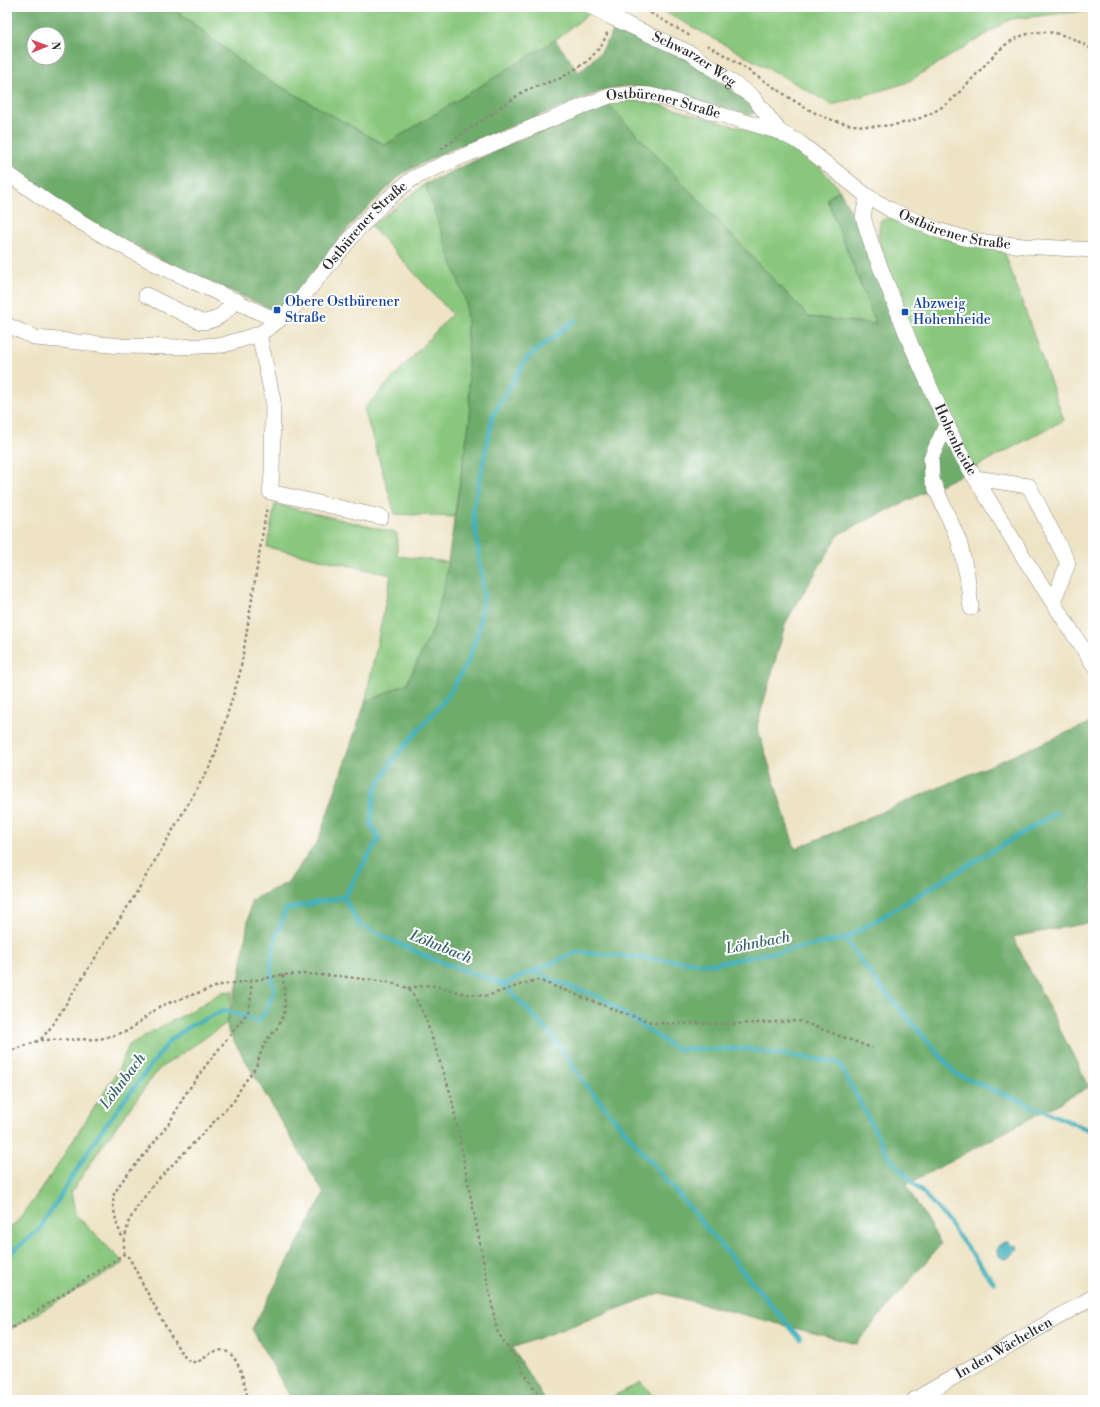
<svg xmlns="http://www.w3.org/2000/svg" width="1100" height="1407" font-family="'Libre Bodoni',serif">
<rect width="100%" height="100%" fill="#fff"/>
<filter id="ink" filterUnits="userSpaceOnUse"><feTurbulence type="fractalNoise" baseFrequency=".025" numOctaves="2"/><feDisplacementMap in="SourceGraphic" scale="8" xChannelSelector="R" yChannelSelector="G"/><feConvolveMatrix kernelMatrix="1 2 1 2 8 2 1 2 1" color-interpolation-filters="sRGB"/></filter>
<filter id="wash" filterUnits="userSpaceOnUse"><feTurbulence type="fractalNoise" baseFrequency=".012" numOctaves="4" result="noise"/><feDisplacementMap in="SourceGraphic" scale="16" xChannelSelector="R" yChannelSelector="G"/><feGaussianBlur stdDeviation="0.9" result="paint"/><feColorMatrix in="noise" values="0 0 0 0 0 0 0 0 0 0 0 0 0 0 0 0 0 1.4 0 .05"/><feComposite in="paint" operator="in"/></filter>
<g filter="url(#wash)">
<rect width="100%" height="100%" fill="#eee3c5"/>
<!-- green -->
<g fill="#89c77d" stroke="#5a7954">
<polygon points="173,7 598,7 555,40 385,145 250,69"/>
<polygon points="656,7 1093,7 1093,10 1011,19 906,83 832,105 791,81"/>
<polygon points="632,100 653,103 777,138 815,163 831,179 839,190 827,199 876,324 809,317 607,103"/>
<polygon points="425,184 466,302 470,418 454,517 395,514 364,409 452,314 371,226"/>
<polygon points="888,218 902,220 1004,251 1064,420 972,469 914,347 878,237 880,221"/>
<polygon points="275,504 397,533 397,556 448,562 444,587 434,627 407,683 365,703 391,575 267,547"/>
<polygon points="233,991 227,1023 159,1069 104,1143 71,1193 76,1215 124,1263 7,1331 7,1231 21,1217 49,1178 117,1072 129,1045 158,1028 193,1010 222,992"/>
<polygon points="641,1382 646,1387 655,1400 606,1400"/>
</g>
<!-- forest -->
<g fill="#6eac6c" stroke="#4c6c4c" fill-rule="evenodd">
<path d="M7,7h165l78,62 135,76 170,-105 24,32 22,-20 17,-29 70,35 66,49 1,5 -4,3 -95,-26 -28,-3 -21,3 -162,63 -42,21 -48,47 -75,93 -110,-49 -85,-44 -78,-52zM34,34h24v24h-24z"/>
<polygon points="607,103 809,317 876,324 827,199 839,190 870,246 969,471 839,534 786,622 757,726 795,849 1092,722 1093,922 1013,937 1089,1087 906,1185 941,1244 856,1344 660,1293 512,1348 545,1400 292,1400 252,1329 324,1194 228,1031 227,1023 240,976 251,900 287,883 318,841 365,703 407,683 434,627 444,587 470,418 466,303 425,184 519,140"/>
</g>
<!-- water -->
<path fill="#42b1bc" stroke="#366e74" d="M1004,1242h5l4,4 4,-1 1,4c-6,2 -6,9 -14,10 -6,-3 -9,-7 -6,-13z"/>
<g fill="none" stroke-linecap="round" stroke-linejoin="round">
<!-- stream -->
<g stroke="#42b1bc" stroke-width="4.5">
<polyline points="344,897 379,838 371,825 375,790 395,757 447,697 468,662 479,628 484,592 473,511 493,415 527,358 575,320"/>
<polyline points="845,939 879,985 956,1074 1089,1130"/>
<polyline points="534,971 552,980 600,997 676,1049 748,1049 839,1063 889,1157 938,1209 994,1283"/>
<polyline points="504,984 551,1035 587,1086 800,1339"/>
<path d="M7,1256l35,-29 1,-6 13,-18 45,-72 69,-91 20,-14 35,-16 33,12 8,-12 9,-21c-11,-21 3,-58 11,-80l58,-12 14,27 71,34 75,26 73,-32 136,12 132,-25 211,-126"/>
</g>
</g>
</g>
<g filter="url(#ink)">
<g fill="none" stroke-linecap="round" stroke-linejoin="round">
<defs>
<g id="minor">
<path id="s1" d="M592,7l21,11 79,36 61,43 27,35"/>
<polyline points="7,173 52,205 111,240 158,265 278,321"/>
<path id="s2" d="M867,196l-4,21 9,29 39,99 49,108 66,108 67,103"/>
<path d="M146,295l55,27c16,0 25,-10 35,-22"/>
<path id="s3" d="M7,325l29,13 85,8 59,1 43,-2 36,-11 11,-7 25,-21 65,-79 24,-25 28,-23 18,-9 153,-64 27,-10 21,-2 19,1 17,4 113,33 19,10 68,54 24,14 46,20 31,9 17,3 39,4 69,4"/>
<polyline points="259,334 273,400 272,475 270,492 381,517"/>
<polyline points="947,423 931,458 932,480 959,541 967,575 971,608"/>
<polyline points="975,478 1029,486 1068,563 1053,602"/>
<path id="s4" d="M914,1400l179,-103"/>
</g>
</defs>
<!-- minor casing -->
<use href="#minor" stroke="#8c8778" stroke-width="16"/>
<!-- path -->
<g stroke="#8c8778" stroke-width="2.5" stroke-dasharray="3 3" stroke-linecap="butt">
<polyline points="569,7 572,8"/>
<polyline points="640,7 692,37"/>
<path d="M707,45c20,11 39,24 59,37 29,19 52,38 88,43 33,4 68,-2 95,-23 7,-5 13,-13 19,-19 12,-12 23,-26 36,-37 30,-23 60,-15 89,4"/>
<polyline points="441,149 524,91 561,78 588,61 602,45 608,31"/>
<polyline points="408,988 430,985 466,994 487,996 529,982 538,980 623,1013 654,1023 731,1024 800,1021 872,1048"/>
<polyline points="41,1039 52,1026 135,895 213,761 240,673 267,506"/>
<polyline points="7,1052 41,1040 100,1039 128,1031 160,1006 221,985 262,979 281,975 305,974 338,976 388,982 408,988 416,999 425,1017 451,1095 497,1331 542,1400"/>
<polyline points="124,1241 129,1221 137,1207 153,1185 234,1101 242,1086 256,1067 261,1052 267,1040 277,1028 284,1015 285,1004 283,975"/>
<polyline points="124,1254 124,1241 117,1225 113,1205 114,1194 122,1181 149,1149 170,1122 184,1096 207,1064 248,1012 252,991 250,981"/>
<path d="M7,1331l117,-77 3,1 5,8c8,15 47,93 57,98 9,4 16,-4 22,-8 27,-14 33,30 37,47"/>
</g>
<!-- minor -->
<use href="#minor" stroke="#fff" stroke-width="15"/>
</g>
</g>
<!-- markers -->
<g fill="#1a4fb4" stroke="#fff" stroke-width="1.5">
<rect x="273" y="306" width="8" height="8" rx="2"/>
<rect x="901" y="308" width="8" height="8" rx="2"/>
</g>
<g text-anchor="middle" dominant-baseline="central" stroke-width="4" stroke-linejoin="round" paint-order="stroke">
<!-- street labels -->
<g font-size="14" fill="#2b2b2b" stroke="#fff">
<text stroke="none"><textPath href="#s1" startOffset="115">Schwarzer Weg</textPath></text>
<text stroke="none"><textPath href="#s3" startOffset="745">Ostbürener Straße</textPath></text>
<text stroke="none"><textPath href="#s3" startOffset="409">Ostbürener Straße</textPath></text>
<text stroke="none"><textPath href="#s3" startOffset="1069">Ostbürener Straße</textPath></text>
<text stroke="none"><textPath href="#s2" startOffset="263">Hohenheide</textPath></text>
<text stroke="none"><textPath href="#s4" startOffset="104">In den Wächelten</textPath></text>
</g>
<!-- transit labels -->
<g font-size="14" fill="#164399" stroke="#fff" text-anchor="start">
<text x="285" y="302">Obere Ostbürener<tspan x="285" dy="16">Straße</tspan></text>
<text x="913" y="304">Abzweig<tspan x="913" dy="16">Hohenheide</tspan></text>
</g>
<!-- water labels -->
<g font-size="15" font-style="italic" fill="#346165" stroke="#fff">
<text transform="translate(758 943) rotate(-11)">Löhnbach</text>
<text transform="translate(441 947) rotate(22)">Löhnbach</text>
<text transform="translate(123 1081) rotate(-53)">Löhnbach</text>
</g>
</g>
<!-- margin -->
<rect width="1100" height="1407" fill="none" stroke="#fff" stroke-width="24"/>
<!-- north arrow -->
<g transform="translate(46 46) rotate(89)"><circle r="19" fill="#ffffff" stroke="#aaaaaa"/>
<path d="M0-3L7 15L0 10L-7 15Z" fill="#d1495b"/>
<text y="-6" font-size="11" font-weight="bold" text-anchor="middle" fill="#2b2b2b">N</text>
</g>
</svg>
